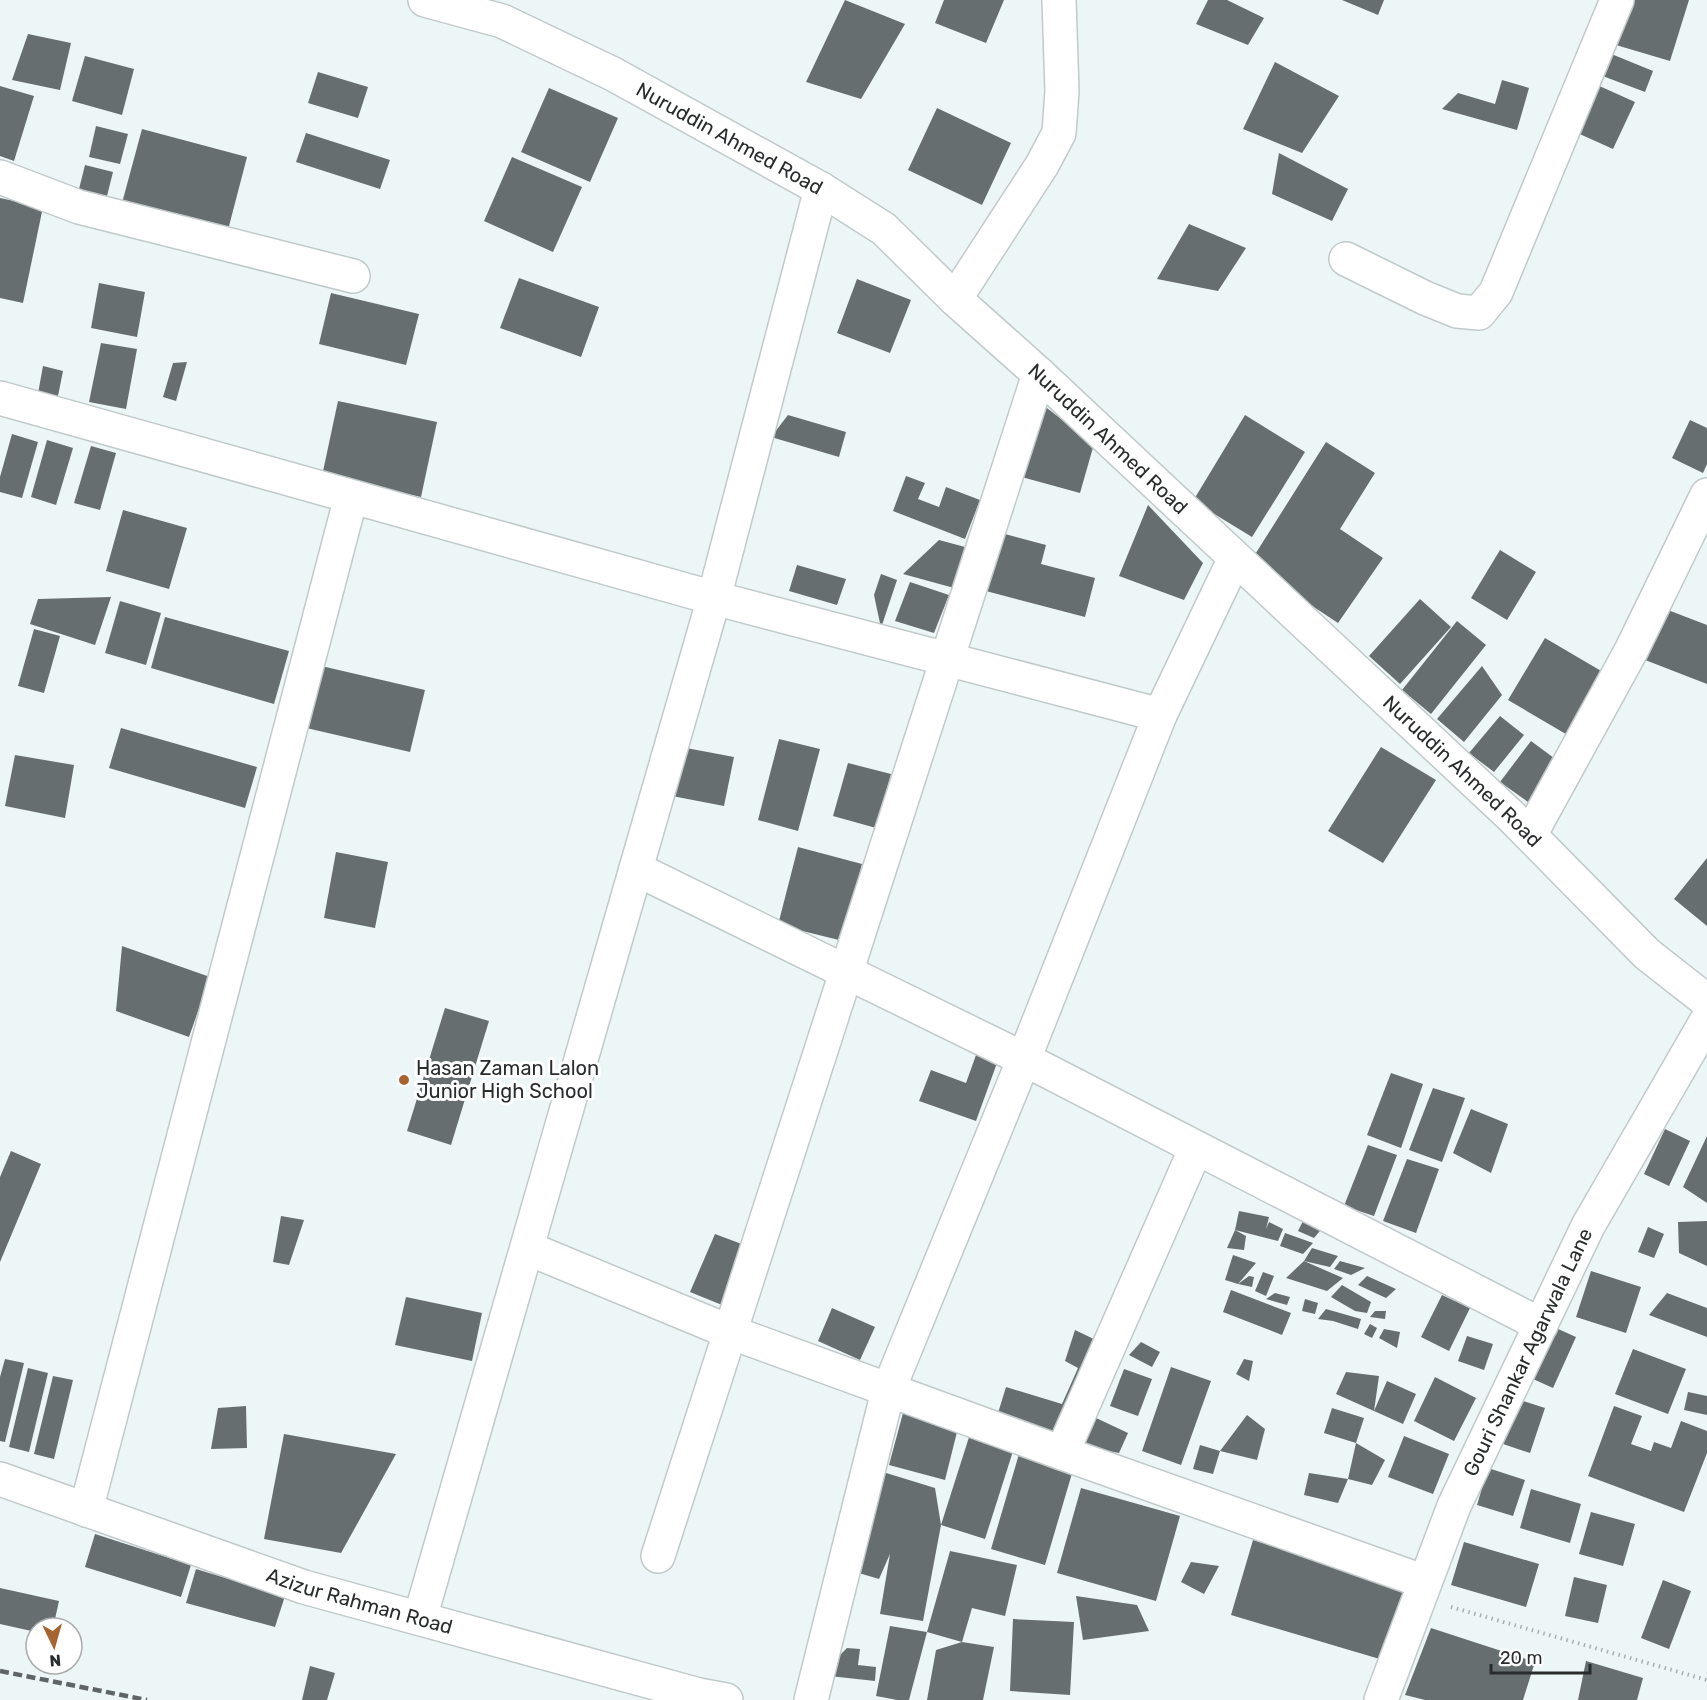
<svg xmlns="http://www.w3.org/2000/svg" width="1707" height="1700" font-family="Rubik,sans-serif">
<rect width="100%" height="100%" fill="#edf6f7"/>
<!-- building -->
<g fill="#676e70">
<polygon points="845,0 905,24 861,99 806,82"/>
<polygon points="944,0 1004,0 986,43 935,23"/>
<polygon points="1208,0 1227,0 1264,18 1248,45 1196,24"/>
<polygon points="1342,0 1384,0 1378,15"/>
<polygon points="1630,0 1689,0 1670,61 1616,45"/>
<polygon points="28,34 71,43 60,90 12,80"/>
<polygon points="1609,53 1653,71 1645,92 1600,75"/>
<polygon points="85,56 134,69 122,115 72,101"/>
<polygon points="1275,62 1339,96 1302,153 1243,129"/>
<polygon points="318,72 368,87 358,118 308,103"/>
<polygon points="1502,80 1529,88 1517,130 1442,109 1458,93 1495,104"/>
<polygon points="1595,84 1635,102 1613,149 1573,131"/>
<polygon points="0,86 34,96 14,161 0,156"/>
<polygon points="549,88 618,118 590,182 521,152"/>
<polygon points="937,108 1011,143 982,205 908,170"/>
<polygon points="96,126 128,134 120,164 89,157"/>
<polygon points="142,129 247,157 228,230 122,203"/>
<polygon points="306,133 390,160 380,189 296,162"/>
<polygon points="1279,153 1348,189 1332,221 1272,194"/>
<polygon points="512,157 582,187 553,252 484,221"/>
<polygon points="85,165 113,172 106,200 78,193"/>
<polygon points="0,198 43,207 23,303 0,298"/>
<polygon points="1189,224 1246,248 1218,291 1157,279"/>
<polygon points="519,278 599,307 581,357 500,328"/>
<polygon points="857,279 911,300 890,353 837,333"/>
<polygon points="99,283 145,292 137,337 91,328"/>
<polygon points="331,293 419,314 406,365 319,344"/>
<polygon points="101,343 137,349 126,409 89,402"/>
<polygon points="187,362 176,401 163,397 173,363"/>
<polygon points="43,366 63,371 57,401 37,399"/>
<polygon points="338,401 437,422 421,497 322,476"/>
<polygon points="1039,402 1094,444 1080,493 1018,476"/>
<polygon points="788,415 846,432 839,457 771,437"/>
<polygon points="1245,415 1305,452 1252,537 1193,501"/>
<polygon points="1690,420 1707,428 1707,464 1703,473 1672,458"/>
<polygon points="12,434 38,442 22,498 0,492 0,477"/>
<polygon points="47,440 73,448 56,505 31,497"/>
<polygon points="1326,442 1375,473 1340,529 1383,558 1338,623 1249,564"/>
<polygon points="91,446 116,453 100,510 74,503"/>
<polygon points="906,476 925,483 918,499 939,507 946,487 980,500 965,539 893,511"/>
<polygon points="1148,505 1203,563 1184,600 1119,576"/>
<polygon points="123,510 187,528 169,589 106,571"/>
<polygon points="1001,533 1046,545 1041,564 1095,578 1085,617 986,591"/>
<polygon points="939,540 965,547 954,588 903,574"/>
<polygon points="1500,550 1536,572 1507,620 1471,598"/>
<polygon points="797,565 846,579 837,605 789,591"/>
<polygon points="881,574 897,580 881,628 874,595"/>
<polygon points="910,582 949,595 934,633 895,621"/>
<polygon points="111,597 95,645 30,624 38,599"/>
<polygon points="1420,599 1451,627 1400,684 1369,656"/>
<polygon points="120,601 161,613 146,665 105,653"/>
<polygon points="1660,607 1707,625 1707,684 1640,658"/>
<polygon points="165,617 289,651 274,704 151,668"/>
<polygon points="1457,621 1486,645 1431,714 1402,690"/>
<polygon points="34,629 60,636 44,693 18,686"/>
<polygon points="1545,638 1608,675 1571,737 1508,700"/>
<polygon points="317,665 425,690 410,752 302,727"/>
<polygon points="1482,666 1502,695 1464,742 1437,719"/>
<polygon points="1500,716 1524,735 1494,772 1469,753"/>
<polygon points="121,728 257,767 245,808 109,768"/>
<polygon points="779,739 820,749 798,831 758,820"/>
<polygon points="1531,741 1558,761 1528,802 1500,782"/>
<polygon points="681,747 734,757 724,806 672,796"/>
<polygon points="1381,747 1436,780 1383,863 1328,831"/>
<polygon points="15,755 74,765 65,818 5,806"/>
<polygon points="848,763 891,774 876,828 833,816"/>
<polygon points="798,847 862,864 843,941 778,925"/>
<polygon points="336,852 388,862 375,928 324,918"/>
<polygon points="1707,858 1707,926 1674,899"/>
<polygon points="122,946 210,977 189,1037 116,1011"/>
<polygon points="445,1008 489,1021 451,1145 407,1131"/>
<polygon points="976,1055 997,1063 976,1121 919,1101 931,1070 966,1083"/>
<polygon points="1391,1073 1423,1084 1401,1148 1367,1135"/>
<polygon points="1433,1088 1465,1098 1442,1162 1409,1150"/>
<polygon points="1471,1109 1508,1124 1491,1173 1453,1153"/>
<polygon points="1665,1129 1690,1141 1669,1186 1644,1174"/>
<polygon points="1707,1136 1707,1203 1683,1187"/>
<polygon points="1368,1145 1397,1155 1374,1216 1344,1206"/>
<polygon points="11,1151 41,1164 0,1262 0,1177"/>
<polygon points="1407,1159 1439,1169 1416,1233 1383,1221"/>
<polygon points="1239,1211 1269,1217 1266,1229 1269,1222 1283,1229 1278,1241 1235,1230"/>
<polygon points="281,1216 304,1220 289,1265 273,1262"/>
<polygon points="1305,1217 1324,1226 1314,1238 1298,1231"/>
<polygon points="1707,1221 1707,1266 1679,1253 1678,1222"/>
<polygon points="1648,1227 1664,1234 1654,1258 1638,1252"/>
<polygon points="1235,1230 1246,1236 1244,1250 1227,1248"/>
<polygon points="1285,1233 1313,1243 1303,1254 1280,1246"/>
<polygon points="715,1234 747,1246 722,1305 690,1292"/>
<polygon points="1312,1248 1338,1256 1330,1267 1304,1261"/>
<polygon points="1233,1255 1256,1263 1238,1284 1225,1280"/>
<polygon points="1304,1261 1343,1278 1327,1291 1286,1278"/>
<polygon points="1340,1261 1365,1268 1351,1275 1334,1269"/>
<polygon points="1591,1271 1641,1287 1626,1333 1576,1317"/>
<polygon points="1263,1272 1274,1276 1266,1296 1255,1291"/>
<polygon points="1249,1276 1254,1277 1252,1287 1238,1284"/>
<polygon points="1367,1276 1396,1289 1386,1298 1358,1285"/>
<polygon points="1342,1285 1371,1302 1367,1313 1355,1311 1331,1297"/>
<polygon points="1231,1290 1291,1313 1282,1335 1223,1312"/>
<polygon points="1275,1293 1290,1297 1287,1305 1266,1299"/>
<polygon points="1667,1293 1707,1308 1707,1337 1649,1315"/>
<polygon points="1442,1295 1470,1308 1449,1351 1421,1337"/>
<polygon points="406,1297 482,1313 472,1361 395,1345"/>
<polygon points="1305,1299 1318,1303 1315,1314 1302,1311"/>
<polygon points="832,1308 875,1327 860,1360 818,1341"/>
<polygon points="1326,1309 1361,1319 1358,1329 1333,1321 1318,1319"/>
<polygon points="1375,1311 1386,1311 1385,1319 1370,1317"/>
<polygon points="1370,1324 1377,1328 1372,1338 1364,1334"/>
<polygon points="1556,1328 1576,1337 1553,1388 1533,1379"/>
<polygon points="1384,1329 1400,1332 1397,1348 1379,1338"/>
<polygon points="1075,1330 1100,1342 1056,1441 1017,1419 998,1413 1006,1387 1062,1404 1078,1368 1065,1361"/>
<polygon points="1467,1336 1493,1344 1484,1370 1458,1361"/>
<polygon points="1141,1342 1160,1352 1152,1367 1129,1355"/>
<polygon points="1633,1349 1686,1369 1668,1414 1615,1394"/>
<polygon points="5,1359 24,1363 5,1442 0,1441 0,1377"/>
<polygon points="1244,1359 1253,1361 1249,1381 1236,1374"/>
<polygon points="1171,1367 1211,1381 1181,1465 1142,1451"/>
<polygon points="28,1368 48,1373 29,1452 9,1447"/>
<polygon points="1124,1369 1152,1379 1138,1416 1110,1406"/>
<polygon points="1346,1372 1379,1376 1374,1411 1336,1394"/>
<polygon points="53,1376 73,1380 54,1459 34,1454"/>
<polygon points="1435,1377 1476,1398 1454,1441 1414,1421"/>
<polygon points="1387,1381 1416,1394 1403,1424 1374,1411"/>
<polygon points="1688,1392 1707,1396 1707,1415 1684,1410"/>
<polygon points="1517,1399 1545,1408 1530,1453 1503,1444"/>
<polygon points="246,1406 247,1448 211,1449 218,1408"/>
<polygon points="1614,1406 1642,1416 1631,1444 1651,1451 1654,1442 1671,1448 1681,1421 1707,1431 1707,1453 1684,1512 1588,1476"/>
<polygon points="1332,1408 1364,1418 1356,1443 1324,1433"/>
<polygon points="903,1413 958,1428 945,1480 889,1465"/>
<polygon points="1247,1415 1265,1429 1257,1460 1220,1451"/>
<polygon points="1094,1417 1128,1433 1119,1453 1080,1446"/>
<polygon points="284,1434 396,1454 341,1553 264,1539"/>
<polygon points="970,1434 1014,1448 985,1539 941,1525"/>
<polygon points="1404,1436 1449,1454 1433,1494 1388,1477"/>
<polygon points="1356,1443 1385,1460 1372,1485 1348,1479"/>
<polygon points="1200,1445 1220,1451 1213,1474 1193,1469"/>
<polygon points="1019,1454 1073,1470 1045,1565 991,1549"/>
<polygon points="1488,1468 1525,1480 1513,1516 1477,1505"/>
<polygon points="883,1472 935,1488 941,1525 923,1621 880,1614 890,1554 879,1579 852,1571"/>
<polygon points="1309,1473 1348,1479 1338,1503 1304,1495"/>
<polygon points="1081,1488 1180,1516 1156,1601 1057,1573"/>
<polygon points="1531,1489 1581,1504 1570,1543 1520,1528"/>
<polygon points="1591,1512 1635,1524 1623,1566 1579,1554"/>
<polygon points="95,1534 191,1565 181,1597 85,1567"/>
<polygon points="1253,1540 1405,1585 1383,1660 1231,1615"/>
<polygon points="1464,1542 1539,1564 1526,1607 1451,1585"/>
<polygon points="950,1551 1017,1565 1005,1616 972,1608 962,1642 927,1632 909,1700 897,1700 876,1696 890,1626 927,1632"/>
<polygon points="1191,1562 1219,1566 1204,1594 1181,1582"/>
<polygon points="196,1569 285,1596 275,1627 186,1603"/>
<polygon points="1574,1577 1607,1585 1598,1623 1565,1616"/>
<polygon points="1663,1580 1691,1591 1669,1649 1641,1638"/>
<polygon points="0,1588 59,1601 53,1628 36,1628 36,1632 0,1624"/>
<polygon points="1076,1596 1137,1605 1149,1631 1083,1640"/>
<polygon points="1013,1619 1074,1622 1070,1695 1010,1691"/>
<polygon points="1431,1628 1535,1662 1523,1700 1425,1700 1405,1695"/>
<polygon points="962,1642 994,1647 983,1700 927,1700 936,1650"/>
<polygon points="847,1648 860,1649 858,1665 876,1667 875,1681 820,1675"/>
<polygon points="1586,1661 1643,1678 1637,1700 1578,1700"/>
<polygon points="310,1666 335,1673 327,1700 302,1700"/>
</g>
<g fill="none" stroke-linecap="round" stroke-linejoin="round">
<defs>
<g id="street">
<polyline points="0,177 79,207 353,276"/>
<polyline points="1346,259 1425,298 1457,311 1479,313 1496,292 1617,0"/>
<polyline points="955,299 1042,165 1059,133 1062,91 1059,0"/>
<polyline points="0,398 714,598 1160,715"/>
<polyline points="1530,835 1631,651 1707,495"/>
<polyline points="636,869 1024,1059 1541,1325"/>
<polyline points="527,1248 730,1332 1062,1453 1425,1582"/>
<polyline points="1062,1453 1196,1148"/>
<polyline points="86,1510 351,497"/>
<polyline points="658,1556 1039,374"/>
<polyline points="420,1618 714,598 821,189"/>
<polyline points="811,1700 888,1391 1024,1059 1160,715 1235,558"/>
</g>
<g id="secondary">
<path id="s1" d="M425,0l77,21 111,53 208,115 63,40 71,70 84,75 472,442 136,138 60,47"/>
<path id="s2" d="M0,1479l304,108 395,108 27,5"/>
<path id="s3" d="M1381,1700l73,-194 134,-280 119,-206"/>
</g>
</defs>
<!-- street casing -->
<use href="#street" stroke="#c1cacb" stroke-width="36"/>
<!-- secondary casing -->
<use href="#secondary" stroke="#c1cacb" stroke-width="36"/>
<!-- path -->
<polyline stroke="#a9b0b1" stroke-width="4" stroke-dasharray="1.5 4.5" stroke-linecap="butt" points="1451,1607 1707,1680"/>
<!-- street -->
<use href="#street" stroke="#fff" stroke-width="33"/>
<!-- secondary -->
<use href="#secondary" stroke="#fff" stroke-width="33"/>
<!-- rail -->
<polyline stroke="#5f6465" stroke-width="4.5" stroke-dasharray="9 4.5" stroke-linecap="butt" points="0,1671 147,1700"/>
</g>
<!-- markers -->
<circle fill="#a66530" stroke="#fff" stroke-width="2" cx="404" cy="1080" r="6"/>
<g text-anchor="middle" dominant-baseline="central" stroke-width="6" stroke-linejoin="round" paint-order="stroke">
<!-- street labels -->
<g font-size="20" fill="#292c2d" stroke="#fff">
<text stroke="none"><textPath href="#s1" startOffset="336">Nuruddin Ahmed Road</textPath></text>
<text stroke="none"><textPath href="#s1" startOffset="822">Nuruddin Ahmed Road</textPath></text>
<text stroke="none"><textPath href="#s1" startOffset="1308">Nuruddin Ahmed Road</textPath></text>
<text stroke="none"><textPath href="#s3" startOffset="378">Gouri Shankar Agarwala Lane</textPath></text>
<text stroke="none"><textPath href="#s2" startOffset="380">Azizur Rahman Road</textPath></text>
</g>
<!-- poi labels -->
<g font-size="20" fill="#292c2d" stroke="#fff" text-anchor="start">
<text x="416" y="1068">Hasan Zaman Lalon<tspan x="416" dy="23">Junior High School</tspan></text>
</g>
</g>
<!-- north arrow -->
<g transform="translate(54 1646) rotate(175)"><circle r="28" fill="#ffffff" stroke="#a9abab" stroke-width="1.5"/>
<path d="M0-4.5L10 22L0 15L-10 22Z" fill="#a66530"/>
<text y="-9" font-size="16" font-weight="bold" text-anchor="middle" fill="#292c2d">N</text>
</g>
<!-- scale -->
<path d="M1491 1664v9h99v-9" fill="none" stroke="#292c2d" stroke-width="3"/>
<text x="1500" y="1664" font-size="18" fill="#292c2d" stroke="#ffffff" stroke-width="4.5" paint-order="stroke">20 m</text>
</svg>
